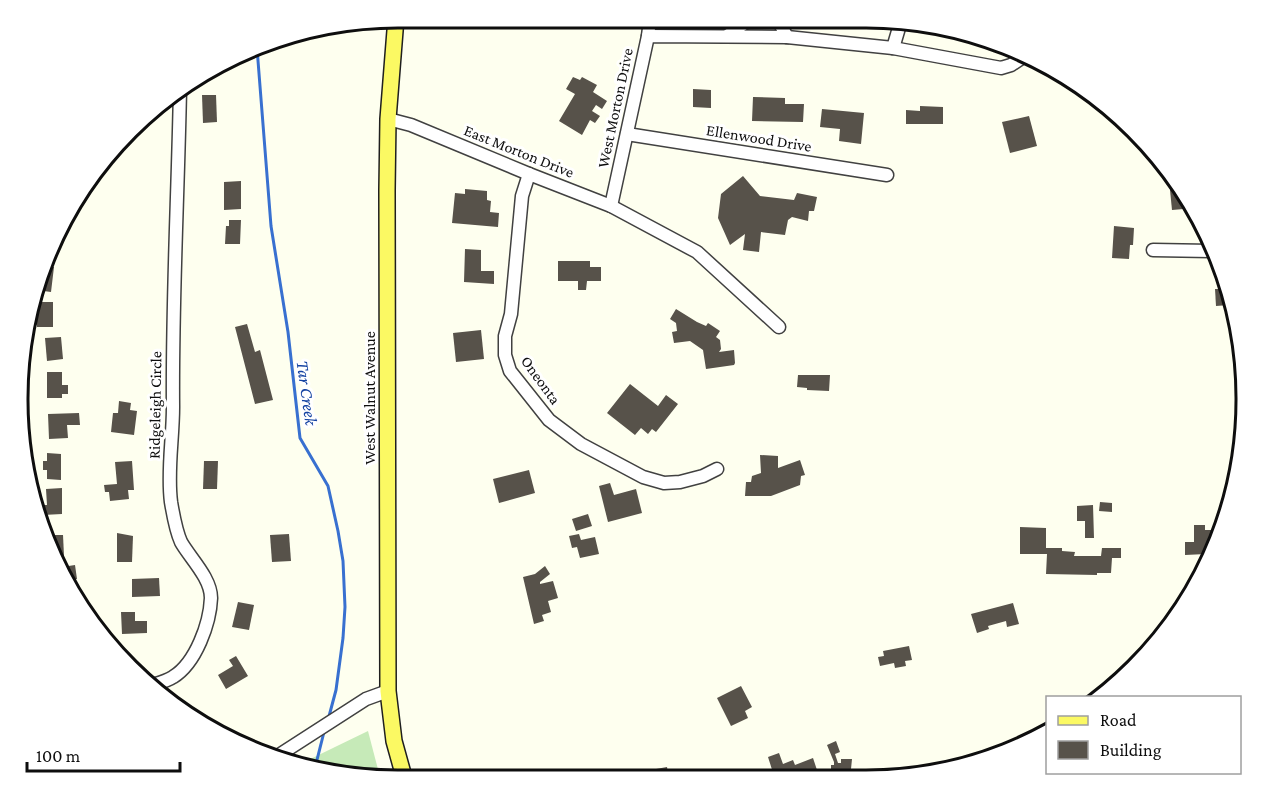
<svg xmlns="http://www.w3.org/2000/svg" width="1265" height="798" font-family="'Crimson Pro',serif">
<rect width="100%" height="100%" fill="#feffef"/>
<!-- green -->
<polygon fill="#c6eab8" points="368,731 380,777 350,777 300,764"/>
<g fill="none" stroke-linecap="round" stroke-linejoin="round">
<!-- stream -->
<g stroke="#3870d0" stroke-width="3">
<polyline points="257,48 271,226 288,332 300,438 328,486 338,531 343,561 345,607 343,638 336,690 328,720"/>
<polyline points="315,768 324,732"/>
</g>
</g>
<!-- building -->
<g fill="#57524a">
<polygon points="573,77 580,80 582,77 597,85 593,92 607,101 602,109 596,105 592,111 600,116 595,123 590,120 582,135 559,121 575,94 566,89"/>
<polygon points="693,89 711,90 711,108 693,107"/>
<polygon points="202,95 216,95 217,122 203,123"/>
<polygon points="753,97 785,98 785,104 804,104 803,122 752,121"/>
<polygon points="920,106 943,107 943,124 906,124 906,110 920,111"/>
<polygon points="822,109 864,113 861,144 839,141 840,129 820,127"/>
<polygon points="1029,116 1037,146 1010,153 1002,122"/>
<polygon points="743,176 760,196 794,200 797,193 817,197 814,211 809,211 808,221 792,217 788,220 785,235 761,232 759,252 743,250 745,234 730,245 718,218 721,194"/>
<polygon points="241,181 241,209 224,210 224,182"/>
<polygon points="465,189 487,191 487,200 491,201 490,212 499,213 498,227 452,223 455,193 465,194"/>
<polygon points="1179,189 1195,208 1172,210 1170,190"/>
<polygon points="229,220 241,220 240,244 225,244 226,226 229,226"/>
<polygon points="1114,226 1134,228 1133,245 1130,245 1129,259 1112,258"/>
<polygon points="465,249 481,250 481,271 494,271 494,284 464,282"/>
<polygon points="558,261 590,261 590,267 601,267 601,281 587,281 586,290 578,290 578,281 558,281"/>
<polygon points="44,266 54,267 51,292 36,290 38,277 40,277"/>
<polygon points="1215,289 1223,289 1229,305 1216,306"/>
<polygon points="33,302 53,302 53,327 37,327 37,320 32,320"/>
<polygon points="676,309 697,322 706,326 708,323 720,331 716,337 720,340 721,349 719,352 734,350 735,363 734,365 706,369 703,350 690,341 674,343 672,332 677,331 676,323 670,319"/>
<polygon points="247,324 255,352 260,350 273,400 255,404 235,327"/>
<polygon points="481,330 484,359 456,362 453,333"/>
<polygon points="61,337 63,359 47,361 45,338"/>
<polygon points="47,372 62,372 62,385 68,385 68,394 62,394 62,398 47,398"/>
<polygon points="798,375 830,375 829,391 807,390 807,388 797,387"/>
<polygon points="630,384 658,406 666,395 678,404 656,432 652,429 648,434 641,428 635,435 607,413"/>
<polygon points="119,401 131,403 130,410 137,411 134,435 111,432 113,413 118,413"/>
<polygon points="79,413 80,425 67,425 68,438 49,439 48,414"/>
<polygon points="47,453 61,454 61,480 47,479 47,470 43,470 43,461 47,461"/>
<polygon points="760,455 778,456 778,468 800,460 805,475 801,476 800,485 771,496 745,496 746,482 751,482 752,476 761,473"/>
<polygon points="132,461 134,490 128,490 129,499 110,501 109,492 105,492 104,485 117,484 115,462"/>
<polygon points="204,461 218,461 217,489 203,489"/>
<polygon points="529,470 535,493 499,503 493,479"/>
<polygon points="610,483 614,495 636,489 642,513 608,522 599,486"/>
<polygon points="62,488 62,514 43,515 43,505 47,505 46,489"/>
<polygon points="1100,502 1112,503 1112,512 1099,511"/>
<polygon points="1093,505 1094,538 1085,538 1085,521 1077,521 1077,506"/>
<polygon points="588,514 592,526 576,531 572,519"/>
<polygon points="1194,525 1205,525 1205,530 1218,530 1206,554 1185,555 1185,542 1194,542"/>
<polygon points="1020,527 1046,528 1046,548 1062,548 1062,551 1075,552 1074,556 1101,556 1102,548 1121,548 1121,558 1112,558 1111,573 1097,573 1097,575 1046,574 1047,554 1020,554"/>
<polygon points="117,533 133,536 132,562 117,562"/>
<polygon points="289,534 291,561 272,562 270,535"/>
<polygon points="579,534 581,540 595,537 599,554 580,558 577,547 572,548 569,536"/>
<polygon points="50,535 63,535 64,556 57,556"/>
<polygon points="75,565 77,579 73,580 74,594 62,567"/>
<polygon points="545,566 550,574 540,582 540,584 553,581 558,598 548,601 551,612 542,615 544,621 534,624 523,577 535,574"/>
<polygon points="159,578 160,596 132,597 132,579"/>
<polygon points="238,602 254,605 249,630 232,627"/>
<polygon points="1013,603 1019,624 1007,627 1006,621 988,626 989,629 977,633 971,614"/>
<polygon points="121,612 135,612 135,621 147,621 147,633 122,634"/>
<polygon points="909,646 912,660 905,661 906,666 895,668 894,663 880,666 878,657 884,656 883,651"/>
<polygon points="236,656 248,676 226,689 218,675 233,666 229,660"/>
<polygon points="741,686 752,707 745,711 748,718 731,726 717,698"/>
<polygon points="836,741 840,752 835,754 838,763 841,763 841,759 852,759 850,779 835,779 835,772 831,772 831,765 834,765 834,762 827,745"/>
<polygon points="779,753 783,764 793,760 795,765 813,758 820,779 775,779 768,757"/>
<polygon points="667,767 669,778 644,778 657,775 656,769"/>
</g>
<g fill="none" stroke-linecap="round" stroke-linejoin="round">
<defs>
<g id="minor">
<polyline points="778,20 787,37"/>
<polyline points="648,36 650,20"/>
<polyline points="727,36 749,20"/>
<polyline points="893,48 901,21"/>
<polyline points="388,119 411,125 529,174 611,206 697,252 779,327"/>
<polyline points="627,134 887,175"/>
<polyline points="529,174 522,196 511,314 505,336 505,355 510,371 549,420 581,444 643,477 664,483 680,482 703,476 717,469"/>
<polyline points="611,206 648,36 787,37 893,48 1001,68 1011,65 1026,55"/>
<polyline points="1153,250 1211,251"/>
<path d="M152,685c7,-2 15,-4 21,-8 23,-14 37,-54 38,-79 0,-20 -21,-40 -30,-56 -5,-11 -8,-28 -10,-40 -4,-31 2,-63 2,-95 -1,-106 5,-212 7,-318"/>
<polyline points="276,757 366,699 388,691"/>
</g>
<polyline id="major" points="396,18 388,119 387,190 388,691 394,741 404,777"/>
</defs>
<!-- minor casing -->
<use href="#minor" stroke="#414141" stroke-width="15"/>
<!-- major casing -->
<use href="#major" stroke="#1f1f1f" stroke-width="18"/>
<!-- minor -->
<use href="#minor" stroke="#fff" stroke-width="12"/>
<!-- major -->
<use href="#major" stroke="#fbf963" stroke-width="15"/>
</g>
<g text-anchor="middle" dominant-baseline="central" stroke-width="6" stroke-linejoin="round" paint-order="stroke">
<!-- street labels -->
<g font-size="16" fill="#0e0e0e" stroke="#fff">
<text transform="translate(615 108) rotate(-78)">West Morton Drive</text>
<text transform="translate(759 138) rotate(9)">Ellenwood Drive</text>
<text transform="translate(519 151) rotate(22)">East Morton Drive</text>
<text transform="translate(541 380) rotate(54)">Oneonta</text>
<text transform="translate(369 398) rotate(-90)">West Walnut Avenue</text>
<text transform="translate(155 405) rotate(-89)">Ridgeleigh Circle</text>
</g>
<!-- water labels -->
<g font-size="18" font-style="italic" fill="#1543a2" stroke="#fff">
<text transform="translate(307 393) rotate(82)">Tar Creek</text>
</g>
</g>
<!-- crop -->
<path d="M0 0H1265V798H0ZM398 28H866A370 370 0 0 1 1236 398V400A370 370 0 0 1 866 770H398A370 370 0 0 1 28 400V398A370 370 0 0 1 398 28Z" fill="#fff" fill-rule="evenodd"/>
<path fill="none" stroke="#0e0e0e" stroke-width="3" d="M398 28H866A370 370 0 0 1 1236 398V400A370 370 0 0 1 866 770H398A370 370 0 0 1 28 400V398A370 370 0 0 1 398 28Z"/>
<!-- legend -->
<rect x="1046" y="696" width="195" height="78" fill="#ffffff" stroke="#9f9f9f" stroke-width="1.5"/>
<rect x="1058" y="716" width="30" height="9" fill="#fbf963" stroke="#9f9f9f" stroke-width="1.5"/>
<text x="1100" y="726" font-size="18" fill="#0e0e0e">Road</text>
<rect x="1058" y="741" width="30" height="18" fill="#57524a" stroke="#9f9f9f" stroke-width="1.5"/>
<text x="1100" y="756" font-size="18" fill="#0e0e0e">Building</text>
<!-- scale -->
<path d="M27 762v9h153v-9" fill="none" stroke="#0e0e0e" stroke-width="3"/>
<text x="36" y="762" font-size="18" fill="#0e0e0e" stroke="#ffffff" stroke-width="4.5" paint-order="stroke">100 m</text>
</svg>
